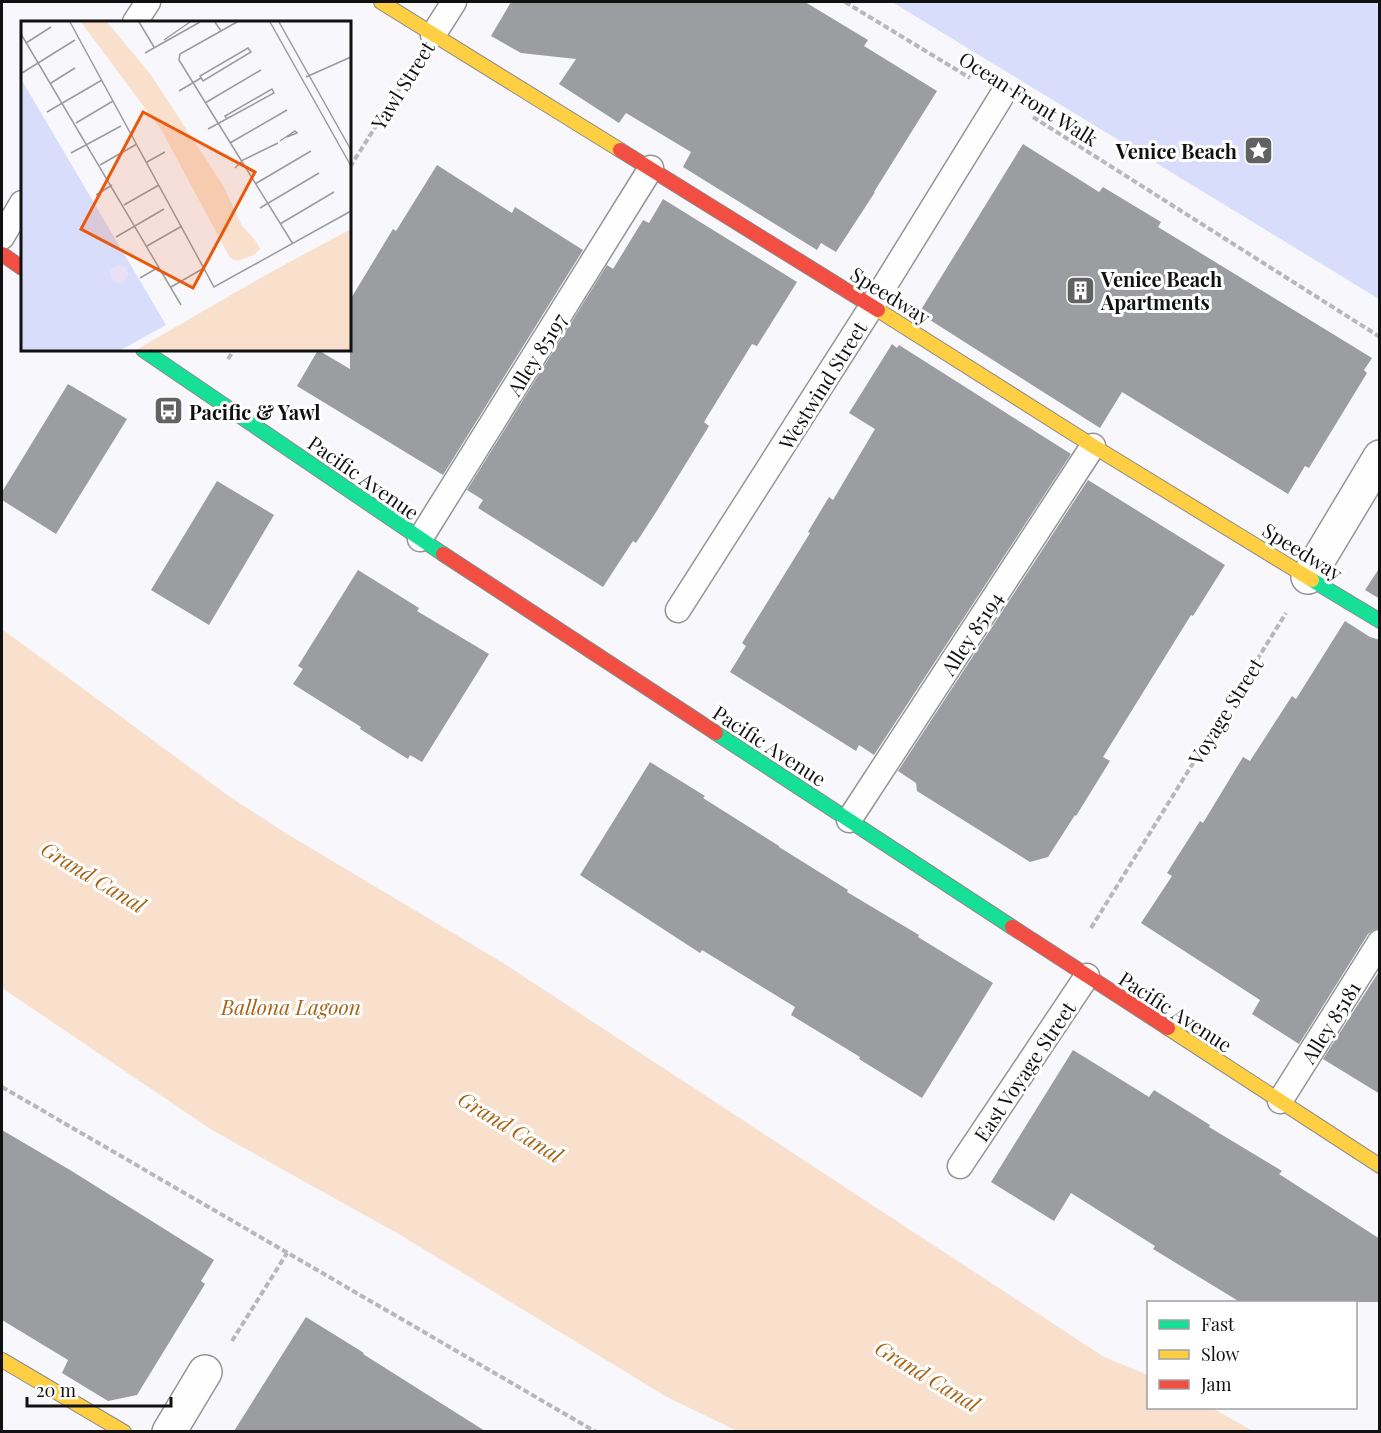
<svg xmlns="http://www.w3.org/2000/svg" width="1381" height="1433" font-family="'Playfair Display',serif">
<rect width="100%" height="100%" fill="#f7f7fc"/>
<!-- sand -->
<polygon fill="#d8ddfc" points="892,2 1379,2 1379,299"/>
<!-- water -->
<polygon fill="#f8e0cc" points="2,629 230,797 287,834 500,961 1104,1357 1148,1375 1148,1408 1212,1408 1253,1431 737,1431 667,1397 397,1233 212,1130 2,988"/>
<!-- building -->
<g fill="#9c9da0">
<polygon points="511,2 805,2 868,40 864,46 937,91 874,192 875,192 836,252 821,243 817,250 683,167 691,152 626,113 619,123 559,84 576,59 521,53 491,36"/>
<polygon points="1023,144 1099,192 1103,187 1161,222 1158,227 1372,358 1364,370 1367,373 1309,468 1305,466 1288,494 1122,392 1100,428 919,313"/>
<polygon points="437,165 512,213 515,207 583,250 443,475 297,386 318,350 350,369 350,300 393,229 396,231"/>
<polygon points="663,199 797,282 757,346 752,344 704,422 709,426 658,509 636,543 633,541 603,587 478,508 483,500 467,490 607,265 613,269 643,220 649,223"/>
<polygon points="892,344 897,348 899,345 1071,454 874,755 859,745 856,751 730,672 746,646 742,643 810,533 808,532 829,497 833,500 875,429 849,413"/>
<polygon points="68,384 127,419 56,534 2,500 2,492"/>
<polygon points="1088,480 1225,565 1193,616 1191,615 1103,757 1110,761 1076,816 1075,815 1048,857 1030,862 917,791 916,783 898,771"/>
<polygon points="217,481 274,515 209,625 151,590"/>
<polygon points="1380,567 1380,599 1365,590"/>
<polygon points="358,570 419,608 417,611 489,654 422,762 410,755 408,759 360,729 361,727 293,684 303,669 298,666"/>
<polygon points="1345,621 1370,637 1380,640 1380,928 1373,930 1368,934 1299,1044 1252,1014 1260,1000 1141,923 1172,876 1167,873 1200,821 1203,823 1243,757 1250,761 1292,696 1296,699"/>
<polygon points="650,762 705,796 703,798 779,846 779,847 848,890 847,892 919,935 918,937 993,983 922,1098 859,1059 860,1057 791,1015 795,1007 702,950 700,953 580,875"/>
<polygon points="1380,970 1380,1094 1323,1059"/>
<polygon points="1073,1050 1149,1097 1154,1090 1210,1125 1209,1127 1282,1171 1279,1174 1380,1239 1380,1302 1240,1302 1153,1249 1155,1246 1071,1193 1054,1221 991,1182"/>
<polygon points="2,1130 70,1170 214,1260 201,1281 205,1284 137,1395 108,1401 62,1373 68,1360 2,1320"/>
<polygon points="306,1317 364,1353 363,1354 485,1431 234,1431"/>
</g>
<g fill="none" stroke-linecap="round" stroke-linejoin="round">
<defs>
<g id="lane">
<polyline points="135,22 148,2"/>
<polyline points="433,35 454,2"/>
<polyline points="2,237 22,203"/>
<polyline points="420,539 651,168"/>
<polyline points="678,610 872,306 1001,97"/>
<polyline points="849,820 1093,446"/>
<polyline points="1280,1101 1380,942"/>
<polyline points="960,1166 1087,976"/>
</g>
<g id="street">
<polyline points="1308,577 1380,457"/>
<polyline points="169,1432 205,1372"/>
</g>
<g id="fast">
<polyline points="143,350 443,554"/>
<polyline points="1312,580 1380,621"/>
<polyline points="716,733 1012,927"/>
</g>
<g id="slow">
<polyline points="381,2 620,150"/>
<polyline points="878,310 1093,446 1312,580"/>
<polyline points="1168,1028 1380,1166"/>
<polyline points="2,1360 124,1432"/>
</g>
<g id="jam">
<polyline points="620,150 878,310"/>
<polyline points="2,254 22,268"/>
<polyline points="443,554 716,733"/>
<polyline points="1012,927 1168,1028"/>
</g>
</defs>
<!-- lane casing -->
<use href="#lane" stroke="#959597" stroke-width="27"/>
<!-- street casing -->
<use href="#street" stroke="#959597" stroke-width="36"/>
<!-- fast casing -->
<use href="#fast" stroke="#8b8b8d" stroke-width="16"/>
<!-- slow casing -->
<use href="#slow" stroke="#8b8b8d" stroke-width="16"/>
<!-- jam casing -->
<use href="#jam" stroke="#8b8b8d" stroke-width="16"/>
<!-- path -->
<g stroke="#b8b8b9" stroke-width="4" stroke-dasharray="6 3" stroke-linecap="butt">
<polyline points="845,2 970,78"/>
<polyline points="1033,117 1380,337"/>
<polyline points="350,167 412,69"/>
<polyline points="228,359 234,350"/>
<polyline points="1091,928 1286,613"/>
<polyline points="2,1087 596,1432"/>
<polyline points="232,1341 287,1253"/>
</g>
<!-- lane -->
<use href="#lane" stroke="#fefeff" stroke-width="24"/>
<!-- street -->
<use href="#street" stroke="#fefeff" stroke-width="33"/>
<!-- fast -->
<use href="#fast" stroke="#16e098" stroke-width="14"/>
<!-- slow -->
<use href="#slow" stroke="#ffcf43" stroke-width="14"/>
<!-- jam -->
<use href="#jam" stroke="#f24e42" stroke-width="14"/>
</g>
<!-- icons -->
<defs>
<symbol id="sight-square" viewBox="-11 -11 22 22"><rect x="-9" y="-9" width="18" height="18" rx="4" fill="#626263" stroke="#fff"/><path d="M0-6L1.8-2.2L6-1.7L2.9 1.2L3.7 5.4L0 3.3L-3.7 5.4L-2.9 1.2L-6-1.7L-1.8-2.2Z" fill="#fff"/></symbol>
<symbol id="building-square" viewBox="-11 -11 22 22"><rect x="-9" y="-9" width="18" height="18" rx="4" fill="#626263" stroke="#fff"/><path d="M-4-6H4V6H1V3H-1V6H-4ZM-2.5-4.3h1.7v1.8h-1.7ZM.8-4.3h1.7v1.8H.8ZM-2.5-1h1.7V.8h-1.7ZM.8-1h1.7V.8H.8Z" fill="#fff"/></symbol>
<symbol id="bus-square" viewBox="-11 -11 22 22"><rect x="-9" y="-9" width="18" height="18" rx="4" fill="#626263" stroke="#fff"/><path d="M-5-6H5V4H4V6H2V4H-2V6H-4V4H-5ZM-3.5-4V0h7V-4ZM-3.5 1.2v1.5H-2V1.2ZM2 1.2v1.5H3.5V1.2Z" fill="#fff"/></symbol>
</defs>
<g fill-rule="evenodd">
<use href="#sight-square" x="1242" y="134" width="33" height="33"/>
<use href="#building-square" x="1064" y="274" width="33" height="33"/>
<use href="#bus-square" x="152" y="394" width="33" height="33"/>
</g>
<g text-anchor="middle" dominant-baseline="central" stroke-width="6" stroke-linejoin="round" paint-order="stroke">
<!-- street labels -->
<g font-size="20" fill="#111" stroke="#fff">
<text transform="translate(402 85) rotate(-58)">Yawl Street</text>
<text transform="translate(1029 98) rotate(32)">Ocean Front Walk</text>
<text transform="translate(891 295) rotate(32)">Speedway</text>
<text transform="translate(536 354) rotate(-58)">Alley 85197</text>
<text transform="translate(822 385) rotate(-58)">Westwind Street</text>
<text transform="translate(364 477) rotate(35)">Pacific Avenue</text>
<text transform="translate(1303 551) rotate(32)">Speedway</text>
<text transform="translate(971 633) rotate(-57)">Alley 85194</text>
<text transform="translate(1225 711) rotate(-58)">Voyage Street</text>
<text transform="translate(770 745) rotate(33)">Pacific Avenue</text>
<text transform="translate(1176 1011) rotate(33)">Pacific Avenue</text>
<text transform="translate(1330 1022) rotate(-58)">Alley 85181</text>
<text transform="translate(1024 1071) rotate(-56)">East Voyage Street</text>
</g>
<!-- poi labels -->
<g font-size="20" font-weight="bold" fill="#111" stroke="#fff" text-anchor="start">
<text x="1237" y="150" text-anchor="end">Venice Beach</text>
<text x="1101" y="278">Venice Beach<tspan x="1101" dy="23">Apartments</tspan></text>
<text x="189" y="411">Pacific &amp; Yawl</text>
</g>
<!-- water labels -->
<g font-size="21" font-style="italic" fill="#a86314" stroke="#fff">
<text transform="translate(94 876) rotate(31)">Grand Canal</text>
<text x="291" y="1006">Ballona Lagoon</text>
<text transform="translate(511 1126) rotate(31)">Grand Canal</text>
<text transform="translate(928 1375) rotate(31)">Grand Canal</text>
</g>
</g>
<!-- overview -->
<g transform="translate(21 21)">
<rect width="330" height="330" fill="#f7f7fc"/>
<path d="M0,58l145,246 -45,25h-100z" fill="#d8ddfc"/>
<path d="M89 253a9 9 0 1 1 18 0a9 9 0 1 1-18 0Z" fill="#e9e0f6"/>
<path d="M60,1h26l44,53 73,112 18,39 13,14 5,9 -6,6 -16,6 -8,-3 -68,-127zM330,208v121h-215l126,-73z" fill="#f8e0cc"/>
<path fill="none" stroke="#9b9b9e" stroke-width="1.5" d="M49,1l144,265 137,-76M118,1l15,25M194,1l6,9 16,-9M249,1l81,144M258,1l72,128M200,10l-41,23 -1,6 114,184M0,13l160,271M143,19l26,-18M5,22l25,-16M227,27l3,4 -48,29 -3,-5zM124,32l55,-31M1,52l53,-33M285,56l45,-20M30,62l24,-15M158,70l22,-13M184,82l56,-33M26,91l55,-32M55,102l37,-22M187,108l66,-36 -2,-4 -47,27 2,3M259,120l15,-10 2,2 -10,4M209,122l57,-33M50,132l50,-27M126,141l18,-10M79,144l37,-21M214,147l8,-8 35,-17M234,163l56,-33M75,174l16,-10M103,184l35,-20M239,187l59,-35M259,203l54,-32M95,216l48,-28M126,225l35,-20M119,257l19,-11M150,266l33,-19"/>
<path fill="#e8590c" fill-opacity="0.15" stroke="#e8590c" stroke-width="3" d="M122,91l112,60 -62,116 -112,-59z"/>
<rect width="330" height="330" fill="none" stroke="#111" stroke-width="3"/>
</g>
<!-- border -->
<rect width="1381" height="1433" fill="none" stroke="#111111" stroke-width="6"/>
<!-- legend -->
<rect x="1147" y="1301" width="210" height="108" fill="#ffffff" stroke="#a0a0a0" stroke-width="1.5"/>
<rect x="1159" y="1320" width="30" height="9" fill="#16e098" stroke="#a0a0a0" stroke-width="1.5"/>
<text x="1201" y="1331" font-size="18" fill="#111111">Fast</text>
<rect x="1159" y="1350" width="30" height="9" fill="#ffcf43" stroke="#a0a0a0" stroke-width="1.5"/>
<text x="1201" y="1361" font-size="18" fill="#111111">Slow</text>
<rect x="1159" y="1380" width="30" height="9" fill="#f24e42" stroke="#a0a0a0" stroke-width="1.5"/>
<text x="1201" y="1391" font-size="18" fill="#111111">Jam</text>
<!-- scale -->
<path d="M27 1397v9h144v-9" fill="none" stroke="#111111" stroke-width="3"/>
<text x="36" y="1397" font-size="18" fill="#111111" stroke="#ffffff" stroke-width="4.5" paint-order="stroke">20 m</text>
</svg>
